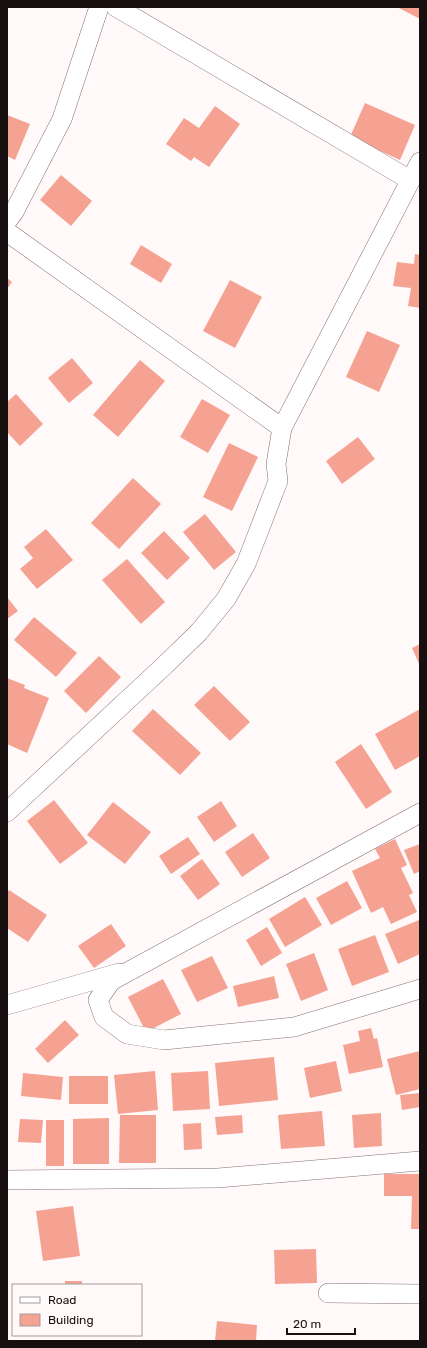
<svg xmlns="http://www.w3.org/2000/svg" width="427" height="1348" font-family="Rubik,sans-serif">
<rect width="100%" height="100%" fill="#fff9fa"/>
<!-- building -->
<g fill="#f6a293">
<polygon points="397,7 420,7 420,19"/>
<polygon points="365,103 415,125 400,160 350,137"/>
<polygon points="215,106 240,124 209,167 194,157 191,161 166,144 184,118 199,128"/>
<polygon points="7,115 30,124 15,160 7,156"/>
<polygon points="61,175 92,201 71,226 40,200"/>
<polygon points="141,245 172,264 161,283 130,264"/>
<polygon points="415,254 420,255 420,308 408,306 411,288 393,286 397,262 414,264"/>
<polygon points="7,278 12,282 7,289"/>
<polygon points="230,280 262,297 235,348 203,331"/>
<polygon points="367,331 400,345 379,392 346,377"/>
<polygon points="72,358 93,383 69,403 48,378"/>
<polygon points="140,360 165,381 118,437 93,415"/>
<polygon points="16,394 43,424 20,446 7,432 7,402"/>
<polygon points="202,399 230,415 208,453 180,437"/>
<polygon points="358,437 375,459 342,484 326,461"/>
<polygon points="229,443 258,457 232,511 203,497"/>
<polygon points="133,478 161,504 119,549 91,523"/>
<polygon points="205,514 236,552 214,570 183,532"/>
<polygon points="46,529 73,560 37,589 20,569 33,558 24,547"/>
<polygon points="164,531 190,558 167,580 141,553"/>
<polygon points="127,559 165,602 141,624 102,580"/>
<polygon points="7,597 18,611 7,619"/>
<polygon points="34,617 77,653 56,677 14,640"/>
<polygon points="420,644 420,666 412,648"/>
<polygon points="99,656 121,677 86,713 64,691"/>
<polygon points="7,678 25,685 24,688 49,698 27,753 7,744"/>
<polygon points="214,686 250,722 230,741 194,705"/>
<polygon points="153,709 201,753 180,775 132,731"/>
<polygon points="420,709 420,756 395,770 375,734"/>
<polygon points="361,744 392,792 366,809 335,762"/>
<polygon points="54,800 88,843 60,864 27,821"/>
<polygon points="221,801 237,826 214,842 197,817"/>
<polygon points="113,802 151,832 125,864 87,835"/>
<polygon points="253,833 270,858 242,877 225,852"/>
<polygon points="188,837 200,854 171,874 159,856"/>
<polygon points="395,839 407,865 401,868 413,893 409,895 417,912 391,924 383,907 371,913 352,871 380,858 375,849"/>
<polygon points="420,844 420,871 414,874 404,850"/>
<polygon points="202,859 220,884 198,900 180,876"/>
<polygon points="347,881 362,908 331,925 316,898"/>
<polygon points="9,890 47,915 28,942 7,928 7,893"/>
<polygon points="305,897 322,925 285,947 269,919"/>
<polygon points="419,920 420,923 420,954 398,964 385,934"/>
<polygon points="111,924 126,946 94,968 78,946"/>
<polygon points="267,927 282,953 261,966 246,940"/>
<polygon points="375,935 389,972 352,986 338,949"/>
<polygon points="314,953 328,990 301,1001 286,964"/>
<polygon points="212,956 228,988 197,1002 181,970"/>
<polygon points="274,976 279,998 238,1007 233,986"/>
<polygon points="163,979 181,1014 146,1032 128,997"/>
<polygon points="65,1020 79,1035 48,1063 35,1049"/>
<polygon points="371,1028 374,1039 377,1038 383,1067 349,1074 343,1045 360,1041 358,1031"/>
<polygon points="420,1051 420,1089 396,1095 387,1059"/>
<polygon points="274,1057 278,1100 219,1106 215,1063"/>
<polygon points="336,1061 342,1091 310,1098 304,1068"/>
<polygon points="155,1071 158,1110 118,1114 114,1075"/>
<polygon points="208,1071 210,1109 173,1111 171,1073"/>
<polygon points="23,1073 63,1077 61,1100 21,1096"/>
<rect x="69" y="1076" width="39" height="28"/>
<polygon points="420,1093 420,1107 402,1110 400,1095"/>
<polygon points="322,1111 325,1146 281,1149 278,1115"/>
<polygon points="381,1113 382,1146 354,1148 352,1115"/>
<polygon points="120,1115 156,1115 156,1163 119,1163"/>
<polygon points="242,1115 243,1133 217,1135 215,1117"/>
<polygon points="109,1118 109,1164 73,1164 73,1119"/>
<polygon points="20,1119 43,1120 41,1143 18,1142"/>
<rect x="46" y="1120" width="18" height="46"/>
<polygon points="201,1123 202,1149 184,1150 183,1124"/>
<polygon points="384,1174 420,1174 420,1229 411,1229 412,1196 384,1196"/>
<polygon points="73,1206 80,1256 43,1261 36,1211"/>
<polygon points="316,1249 317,1283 275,1284 274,1250"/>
<rect x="65" y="1281" width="17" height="4"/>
<polygon points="217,1321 257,1325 256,1341 215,1341"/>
</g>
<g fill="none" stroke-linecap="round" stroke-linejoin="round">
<defs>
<g id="street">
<polyline points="116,7 410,180"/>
<polyline points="7,221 14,212 62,119 99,7"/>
<polyline points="7,232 282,428"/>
<polyline points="7,812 165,665 199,632 226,599 246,564 278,481 276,464 282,428 420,162"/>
<polyline points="420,813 111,981 98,1000 104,1017 127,1034 164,1040 294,1027 420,989"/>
<polyline points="7,1005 119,973"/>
<polyline points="7,1180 218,1178 420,1161"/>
<polyline points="328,1293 420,1294"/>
</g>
</defs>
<!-- street casing -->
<use href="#street" stroke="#887173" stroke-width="20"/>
<!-- street -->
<use href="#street" stroke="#fff" stroke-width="19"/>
</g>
<!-- border -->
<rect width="427" height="1348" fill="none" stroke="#180f10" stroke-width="16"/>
<!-- legend -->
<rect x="12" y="1284" width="130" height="52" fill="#fff9fa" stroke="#a39b9c"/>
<rect x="20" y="1297" width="20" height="6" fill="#ffffff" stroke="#a39b9c"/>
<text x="48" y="1304" font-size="12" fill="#180f10">Road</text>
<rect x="20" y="1314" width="20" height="12" fill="#f6a293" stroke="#a39b9c"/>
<text x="48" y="1324" font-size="12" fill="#180f10">Building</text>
<!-- scale -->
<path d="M287 1328v6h68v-6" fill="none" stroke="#180f10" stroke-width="2"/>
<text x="293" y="1328" font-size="12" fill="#180f10" stroke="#fff9fa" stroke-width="3" paint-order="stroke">20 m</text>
</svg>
